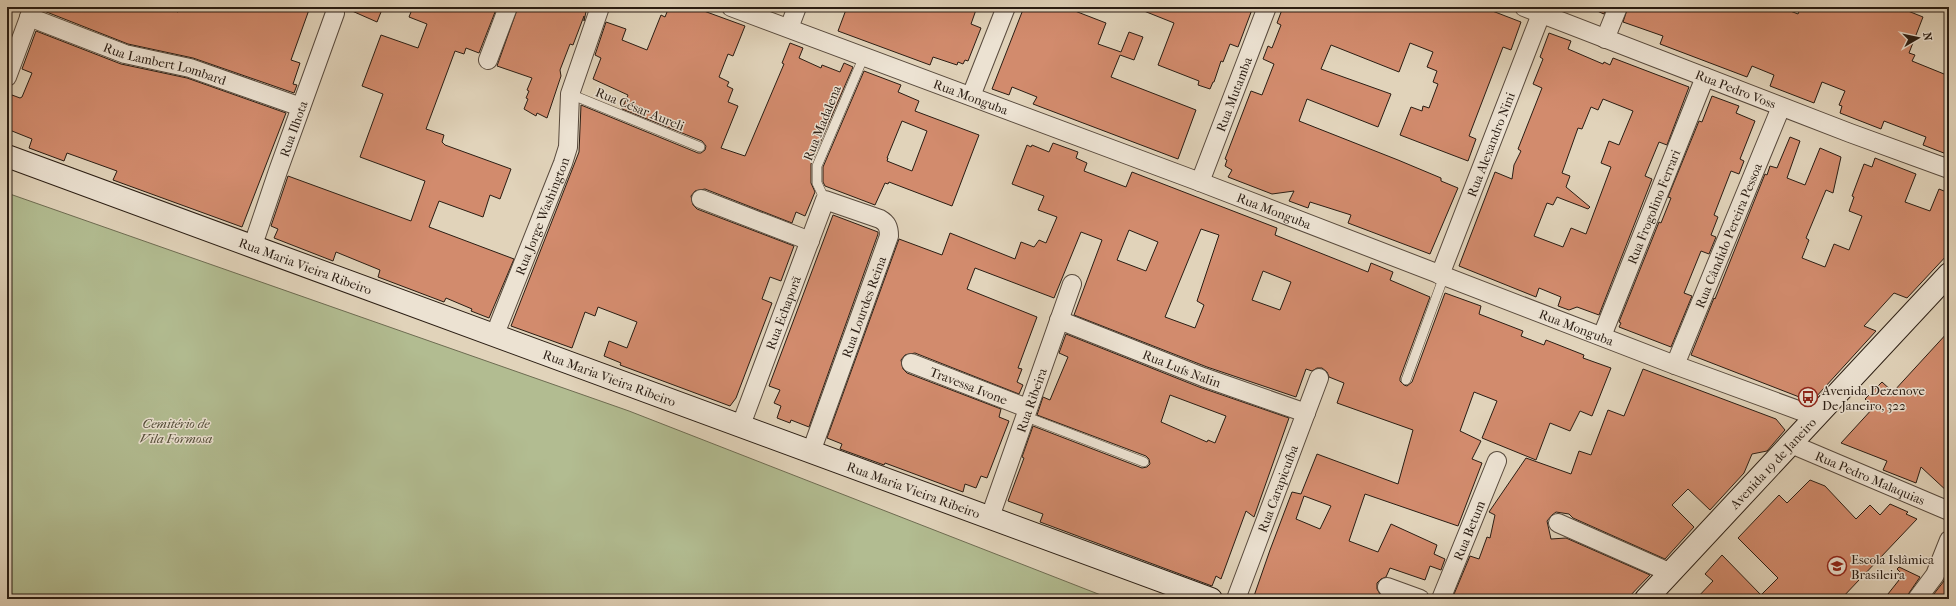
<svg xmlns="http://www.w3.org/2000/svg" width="1956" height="606" font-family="'IM FELL French Canon',serif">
<rect width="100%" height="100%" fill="#e1d3ba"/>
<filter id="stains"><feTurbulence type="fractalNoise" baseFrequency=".005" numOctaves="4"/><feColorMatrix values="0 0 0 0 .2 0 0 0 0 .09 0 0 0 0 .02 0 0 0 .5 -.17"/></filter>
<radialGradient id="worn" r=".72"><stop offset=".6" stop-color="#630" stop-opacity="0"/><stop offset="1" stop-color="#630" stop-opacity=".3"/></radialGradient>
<!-- green -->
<polygon fill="#b2bc91" stroke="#6e6c52" points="7,193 629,411 1111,599 7,599"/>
<!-- building -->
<g fill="#d28b6d" stroke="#2a1d13" fill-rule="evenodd">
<polygon points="45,7 163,7 178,12 180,7 310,7 291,60 300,63 293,84 297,85 294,93 193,58 128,44 44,11"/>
<polygon points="343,7 383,7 377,22"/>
<polygon points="413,7 497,7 479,53 466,48 464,54 455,51 426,129 444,135 442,142 445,145 511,169 500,199 490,195 483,217 439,201 429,227 514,259 489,318 471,311 472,309 446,298 444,302 378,277 380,270 336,252 333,261 274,238 278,229 271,226 288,176 411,221 425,181 360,157 383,94 362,86 381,35 418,48 427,24 409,17"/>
<polygon points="518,7 587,7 584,21 584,16 573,45 570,44 560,70 561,76 547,118 537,113 536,116 524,109 528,99 526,98 529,91 527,90 532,78 497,66"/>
<polygon points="669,7 693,7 745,26 733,56 728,54 719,77 729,82 727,86 733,89 728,102 738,106 721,148 745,156 784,64 782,63 790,43 803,48 799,58 821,68 822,65 840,72 844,63 853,67 811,164 811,183 815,192 805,216 796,212 792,223 705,189 695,191 691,196 693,205 697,209 794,246 781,281 770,277 762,299 772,303 736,398 730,406 620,365 621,363 604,356 609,341 627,348 637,322 598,307 595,316 585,312 572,348 511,326 579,152 581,105 698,153 701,153 705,150 706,146 702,141 622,109 628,95 593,79 601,58 595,55 606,22 626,29 622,40 647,50 661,15 665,17"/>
<polygon points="847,7 977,7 971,24 981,28 968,61 965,60 963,64 958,62 957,65 933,57 930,65 838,31"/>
<polygon points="1024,7 1077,7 1075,11 1106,23 1098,44 1121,52 1129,32 1143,37 1134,60 1120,55 1111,77 1196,110 1178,159 1033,104 1037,97 1012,87 1009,95 992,89"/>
<polygon points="1134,7 1253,7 1238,47 1230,44 1223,62 1221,61 1214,82 1213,82 1210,89 1198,85 1199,81 1158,65 1174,23"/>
<polygon points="1283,7 1482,7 1521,22 1511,50 1503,47 1469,136 1476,139 1468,161 1400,135 1411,107 1422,111 1423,106 1429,108 1438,84 1433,82 1437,71 1427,67 1433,52 1410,43 1399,72 1331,45 1321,69 1391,94 1378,127 1307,99 1299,121 1398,160 1441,178 1441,181 1458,188 1430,254 1348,223 1351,215 1310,202 1308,208 1289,201 1294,191 1272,194 1228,177 1232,170 1225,166 1227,160 1225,159 1251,91 1262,95 1274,64 1263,59 1268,46 1272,48 1281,25 1277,23"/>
<polygon points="1588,7 1607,7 1604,14"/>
<polygon points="1628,7 1780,7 1798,14 1801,7 1898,7 1923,17 1909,53 1915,55 1912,61 1949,76 1949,155 1923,145 1926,137 1884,121 1881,129 1840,113 1842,106 1839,105 1845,91 1822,82 1814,103 1770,86 1774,75 1752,66 1747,77 1660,44 1663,36 1623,22"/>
<polygon points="36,31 121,64 187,78 286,113 242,227 113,180 117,171 67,153 64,161 29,148 32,139 7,129 7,111 12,95 20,98 22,97 32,73 22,69"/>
<path d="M1549,33l22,8 -3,8 35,15 1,-2 6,3 3,-7 76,29 -22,58 -8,-3 -14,34 7,3 -53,136 -22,-8 -8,3 -11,-4 3,-9 -22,-9 -3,9 -77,-31 36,-94 17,7 2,-14 7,-14 -3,-2 24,-61 -9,-4 10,-25 -3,-2zM1603,99l30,12 -14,34 -10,-4 -8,22 10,4 -25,67 -15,-6 -8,19 -29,-11 13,-33 6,2 4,-8 31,12 2,-2 -24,-20 4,-11 -8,-3 16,-45 4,1 9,-22 7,3z"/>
<path d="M864,71l37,14 -3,7 21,9 -4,10 64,24 -27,71 -63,-24 -1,2 -3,-1 -10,22 -50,-19 -2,-4v-15zM902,121l25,10 -15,40 -25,-10 1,-3h-1z"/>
<polygon points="1712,96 1739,106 1736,113 1755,121 1740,159 1744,161 1739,174 1731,171 1714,215 1718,217 1711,235 1716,237 1709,254 1701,251 1684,293 1692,296 1671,347 1619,327 1621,323 1619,322 1659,222 1661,223 1671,198 1668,197 1699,121 1702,122"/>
<polygon points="1790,137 1800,141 1787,178 1805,185 1820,148 1841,157 1833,193 1826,190 1806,238 1809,240 1802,258 1825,267 1834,244 1849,250 1862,216 1849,211 1854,197 1852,196 1864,164 1872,167 1875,158 1916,174 1905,202 1930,211 1939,189 1949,193 1949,253 1907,298 1894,293 1864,326 1876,331 1815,398 1807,400 1691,355 1714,298 1715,299 1765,174 1767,175 1770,166 1777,168"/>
<path d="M1053,143l25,9 -2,6 11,5 -3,8 42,16 6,-15 145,56 -2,7 93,37 3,-9 22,9 -3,8 40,17 -30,81v3l4,4 3,1 5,-4 33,-89 36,13 -2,8 44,17 -2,5 23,9 2,-5 38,15 -1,3 28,10 -19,48 -12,-5 -10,20 -20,-8 -14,37 -54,-22 15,-37 -23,-9 -14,39 21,10 -9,18 10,4 -24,63 -93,-32 -16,47 29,11 13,-28 46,21 -3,9 11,5 -4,11 -11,-4 -5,14 -35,-12 -4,9 -5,2 -4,4v6l3,5 -2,5h-116l-8,-3 16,-46 22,-58 9,2 16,-40 81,30 15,-54 -76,-27 7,-20 -15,-6 -2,-5 -5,-4h-5l-5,3 -6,-2 -10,28 -89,-30 -133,-52 28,-75 -21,-8 -27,66 -79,-30 -8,21 70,28 -19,51 4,1 -5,13 6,3 -4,9 -104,-41 -10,2 -4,5 2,9 4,4 94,36 -2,8 10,4 -22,57 -6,-2 -5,12 -11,-4 -2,8 -78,-29 -1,2 -44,-16 2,-5 -15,-6 72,-199 43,16 8,-22 65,26 6,-17 13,5 5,-7 7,3 11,-26 -19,-7 6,-14 -32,-12 15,-39 4,2 1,-2 17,7zM1201,229l18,6 -22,66 7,4 -9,23 -30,-11zM1129,230l29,12 -12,29 -29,-11zM1263,271l28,11 -11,28 -28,-10zM1304,496l27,10 -11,23 -24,-10z"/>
<polygon points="833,215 878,232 878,234 809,427 791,420 790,423 777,418 781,406 774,403 780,390 769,386"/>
<polygon points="1949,331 1949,493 1921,467 1916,483 1883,470 1887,461 1841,443 1874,407 1865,399 1882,382 1893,392"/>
<path d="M1066,334l133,53 90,31 -35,99 -8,-6 -25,68 -5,-3 -4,10 -172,-64 3,-8 -35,-13 16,-43 -2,-1 11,-31 109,42 5,-1 3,-3 -1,-5 -3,-3 -109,-41 6,-18 7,3 18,-43 -9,-4zM1170,395l56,21 -11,27 -7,-3 -1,2 -46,-20z"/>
<polygon points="1643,369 1776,419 1785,430 1767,451 1752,454 1744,473 1710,510 1688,489 1672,505 1694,527 1665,559 1573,518 1569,514 1556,512 1552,515 1547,521 1551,539 1566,538 1650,575 1627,599 1452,599 1470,556 1479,559 1487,537 1490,538 1495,515 1489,512 1526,458 1571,474 1579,451 1591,455 1608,410 1624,416"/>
<polygon points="1810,480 1825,486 1856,519 1870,505 1880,515 1890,504 1908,512 1906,514 1917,519 1841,599 1696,599 1713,581 1705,574 1722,555 1761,595 1778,578 1738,538 1779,495 1787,503"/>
<polygon points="1899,567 1920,577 1909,593 1907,599 1884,599 1903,575 1897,569"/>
<polygon points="1949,568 1949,599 1930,599 1944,581"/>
</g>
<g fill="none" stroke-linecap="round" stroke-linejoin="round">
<defs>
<g id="lane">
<polyline points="570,94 700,147"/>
<polyline points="825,200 817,183 817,166 864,56"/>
<polyline points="1406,380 1444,276"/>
<polyline points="1024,416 1144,462"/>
</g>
<g id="street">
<path id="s1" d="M731,7l469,175 475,183 142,52"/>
<path id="s2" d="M1524,7l326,126 99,36"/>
<path id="s3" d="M29,17l96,37 65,14 111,39"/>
<polyline points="789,28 797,7"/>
<polyline points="1605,39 1618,7"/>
<polyline points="488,60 508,7"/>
<polyline points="7,77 33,7"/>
<polyline points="971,96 1006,7"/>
<path id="s4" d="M1200,182l67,-175"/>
<polyline points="701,199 810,241"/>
<path id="s5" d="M253,245l25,-74 57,-158"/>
<path id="s6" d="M1440,275l101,-261"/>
<path id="s7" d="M1059,320l144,57 103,36"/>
<path id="s8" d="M495,334l68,-171 5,-16 2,-53 30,-87"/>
<path id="s9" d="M1602,336l103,-259"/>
<path id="s10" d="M911,363l116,45"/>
<path id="s11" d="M1675,365l106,-258"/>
<path id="s12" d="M741,425l84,-225 55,19c7,4 9,8 9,17l-78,216"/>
<path id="s13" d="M1791,444l158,67"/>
<path id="s14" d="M990,517l82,-233"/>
<polyline points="1558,523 1671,573"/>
<polyline points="1387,587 1420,599"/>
<path id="s15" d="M1236,599l83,-221"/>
<path id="s16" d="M1441,599l56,-138"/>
<polyline points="1917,599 1935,575 1949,540"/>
</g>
<g id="secondary">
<path id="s17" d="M7,156l1204,443"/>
<path id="s18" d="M1646,599l303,-325"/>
</g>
</defs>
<!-- lane casing -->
<use href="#lane" stroke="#584a3d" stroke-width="10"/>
<!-- street casing -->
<use href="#street" stroke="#584a3d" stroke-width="20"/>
<!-- secondary casing -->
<use href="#secondary" stroke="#2a1d13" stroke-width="24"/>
<!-- lane -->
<use href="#lane" stroke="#ece2d2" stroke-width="9"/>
<!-- street -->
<use href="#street" stroke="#ece2d2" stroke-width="18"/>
<!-- secondary -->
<use href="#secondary" stroke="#ece2d2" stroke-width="22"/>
</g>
<!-- icons -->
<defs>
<symbol id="bus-ring" viewBox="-11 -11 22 22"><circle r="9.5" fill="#ece2d2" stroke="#8f2418" stroke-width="1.5"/><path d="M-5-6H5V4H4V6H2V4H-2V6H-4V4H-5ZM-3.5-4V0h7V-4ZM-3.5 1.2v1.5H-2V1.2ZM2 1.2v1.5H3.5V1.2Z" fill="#8f2418"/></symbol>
<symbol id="school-ring" viewBox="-11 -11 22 22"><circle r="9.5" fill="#ece2d2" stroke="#8f2418" stroke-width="1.5"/><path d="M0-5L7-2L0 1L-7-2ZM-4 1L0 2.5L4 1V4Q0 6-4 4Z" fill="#8f2418"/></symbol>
</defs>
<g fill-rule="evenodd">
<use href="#bus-ring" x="1797" y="386" width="22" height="22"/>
<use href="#school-ring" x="1826" y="555" width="22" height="22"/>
</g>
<g text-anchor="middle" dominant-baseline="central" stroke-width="3" stroke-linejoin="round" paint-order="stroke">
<!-- street labels -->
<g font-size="13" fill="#2a1d13" stroke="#ece2d2">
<text stroke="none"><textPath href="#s3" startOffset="144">Rua Lambert Lombard</textPath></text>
<text stroke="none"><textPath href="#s2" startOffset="227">Rua Pedro Voss</textPath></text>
<text stroke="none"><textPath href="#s4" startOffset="94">Rua Mutamba</textPath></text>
<text stroke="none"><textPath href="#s1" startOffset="256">Rua Monguba</textPath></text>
<text transform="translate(640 109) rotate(22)">Rua César Aureli</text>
<text transform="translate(822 123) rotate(-68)">Rua Madalena</text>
<text stroke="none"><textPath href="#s5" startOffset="123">Rua Ilhota</textPath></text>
<text stroke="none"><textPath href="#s6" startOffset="140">Rua Alexandro Nini</textPath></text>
<text stroke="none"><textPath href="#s9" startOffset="139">Rua Frogolino Ferrari</textPath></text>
<text stroke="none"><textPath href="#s1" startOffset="580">Rua Monguba</textPath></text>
<text stroke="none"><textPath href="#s8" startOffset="127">Rua Jorge Washington</textPath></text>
<text stroke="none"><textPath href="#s11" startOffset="140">Rua Cândido Pereira Pessoa</textPath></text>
<text stroke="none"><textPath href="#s17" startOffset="318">Rua Maria Vieira Ribeiro</textPath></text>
<text transform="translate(864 307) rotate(-70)">Rua Lourdes Reina</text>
<text stroke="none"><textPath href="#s12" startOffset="120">Rua Echaporã</textPath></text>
<text stroke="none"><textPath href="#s1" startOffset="904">Rua Monguba</textPath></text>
<text stroke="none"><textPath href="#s7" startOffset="132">Rua Luís Nalin</textPath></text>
<text stroke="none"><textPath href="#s17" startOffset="642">Rua Maria Vieira Ribeiro</textPath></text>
<text stroke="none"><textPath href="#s10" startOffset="62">Travessa Ivone</textPath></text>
<text stroke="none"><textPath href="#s14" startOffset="124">Rua Ribeira</textPath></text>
<text stroke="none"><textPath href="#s18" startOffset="186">Avenida 19 de Janeiro</textPath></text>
<text stroke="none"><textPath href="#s13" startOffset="86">Rua Pedro Malaquias</textPath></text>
<text stroke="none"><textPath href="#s17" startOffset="966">Rua Maria Vieira Ribeiro</textPath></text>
<text stroke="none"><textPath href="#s15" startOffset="118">Rua Carapicuíba</textPath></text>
<text stroke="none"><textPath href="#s16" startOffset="74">Rua Betum</textPath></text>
</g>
<!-- poi labels -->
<g font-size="13" fill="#2a1d13" stroke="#ece2d2" text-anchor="start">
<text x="1822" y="390">Avenida Dezenove<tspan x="1822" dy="15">De Janeiro, 322</tspan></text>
<text x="1851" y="559">Escola Islâmica<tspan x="1851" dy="15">Brasileira</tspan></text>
</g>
<!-- park labels -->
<g font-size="13" font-style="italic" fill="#534d39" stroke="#ece2d2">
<text x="176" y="423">Cemitério de<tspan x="176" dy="15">Vila Formosa</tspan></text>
</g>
</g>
<!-- margin -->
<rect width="1956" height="606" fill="none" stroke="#e1d3ba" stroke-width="24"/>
<rect x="8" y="8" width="1940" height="590" fill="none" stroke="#2a1d13" stroke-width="2"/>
<rect x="12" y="12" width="1932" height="582" fill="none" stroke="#2a1d13"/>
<!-- north arrow -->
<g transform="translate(1918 38) rotate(81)" stroke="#ece2d2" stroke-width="3" paint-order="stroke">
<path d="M0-3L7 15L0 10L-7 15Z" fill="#2a1d13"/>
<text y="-6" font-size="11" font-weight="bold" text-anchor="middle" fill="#2a1d13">N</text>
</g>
<rect width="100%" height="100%" filter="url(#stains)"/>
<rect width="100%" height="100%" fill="url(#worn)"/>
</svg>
